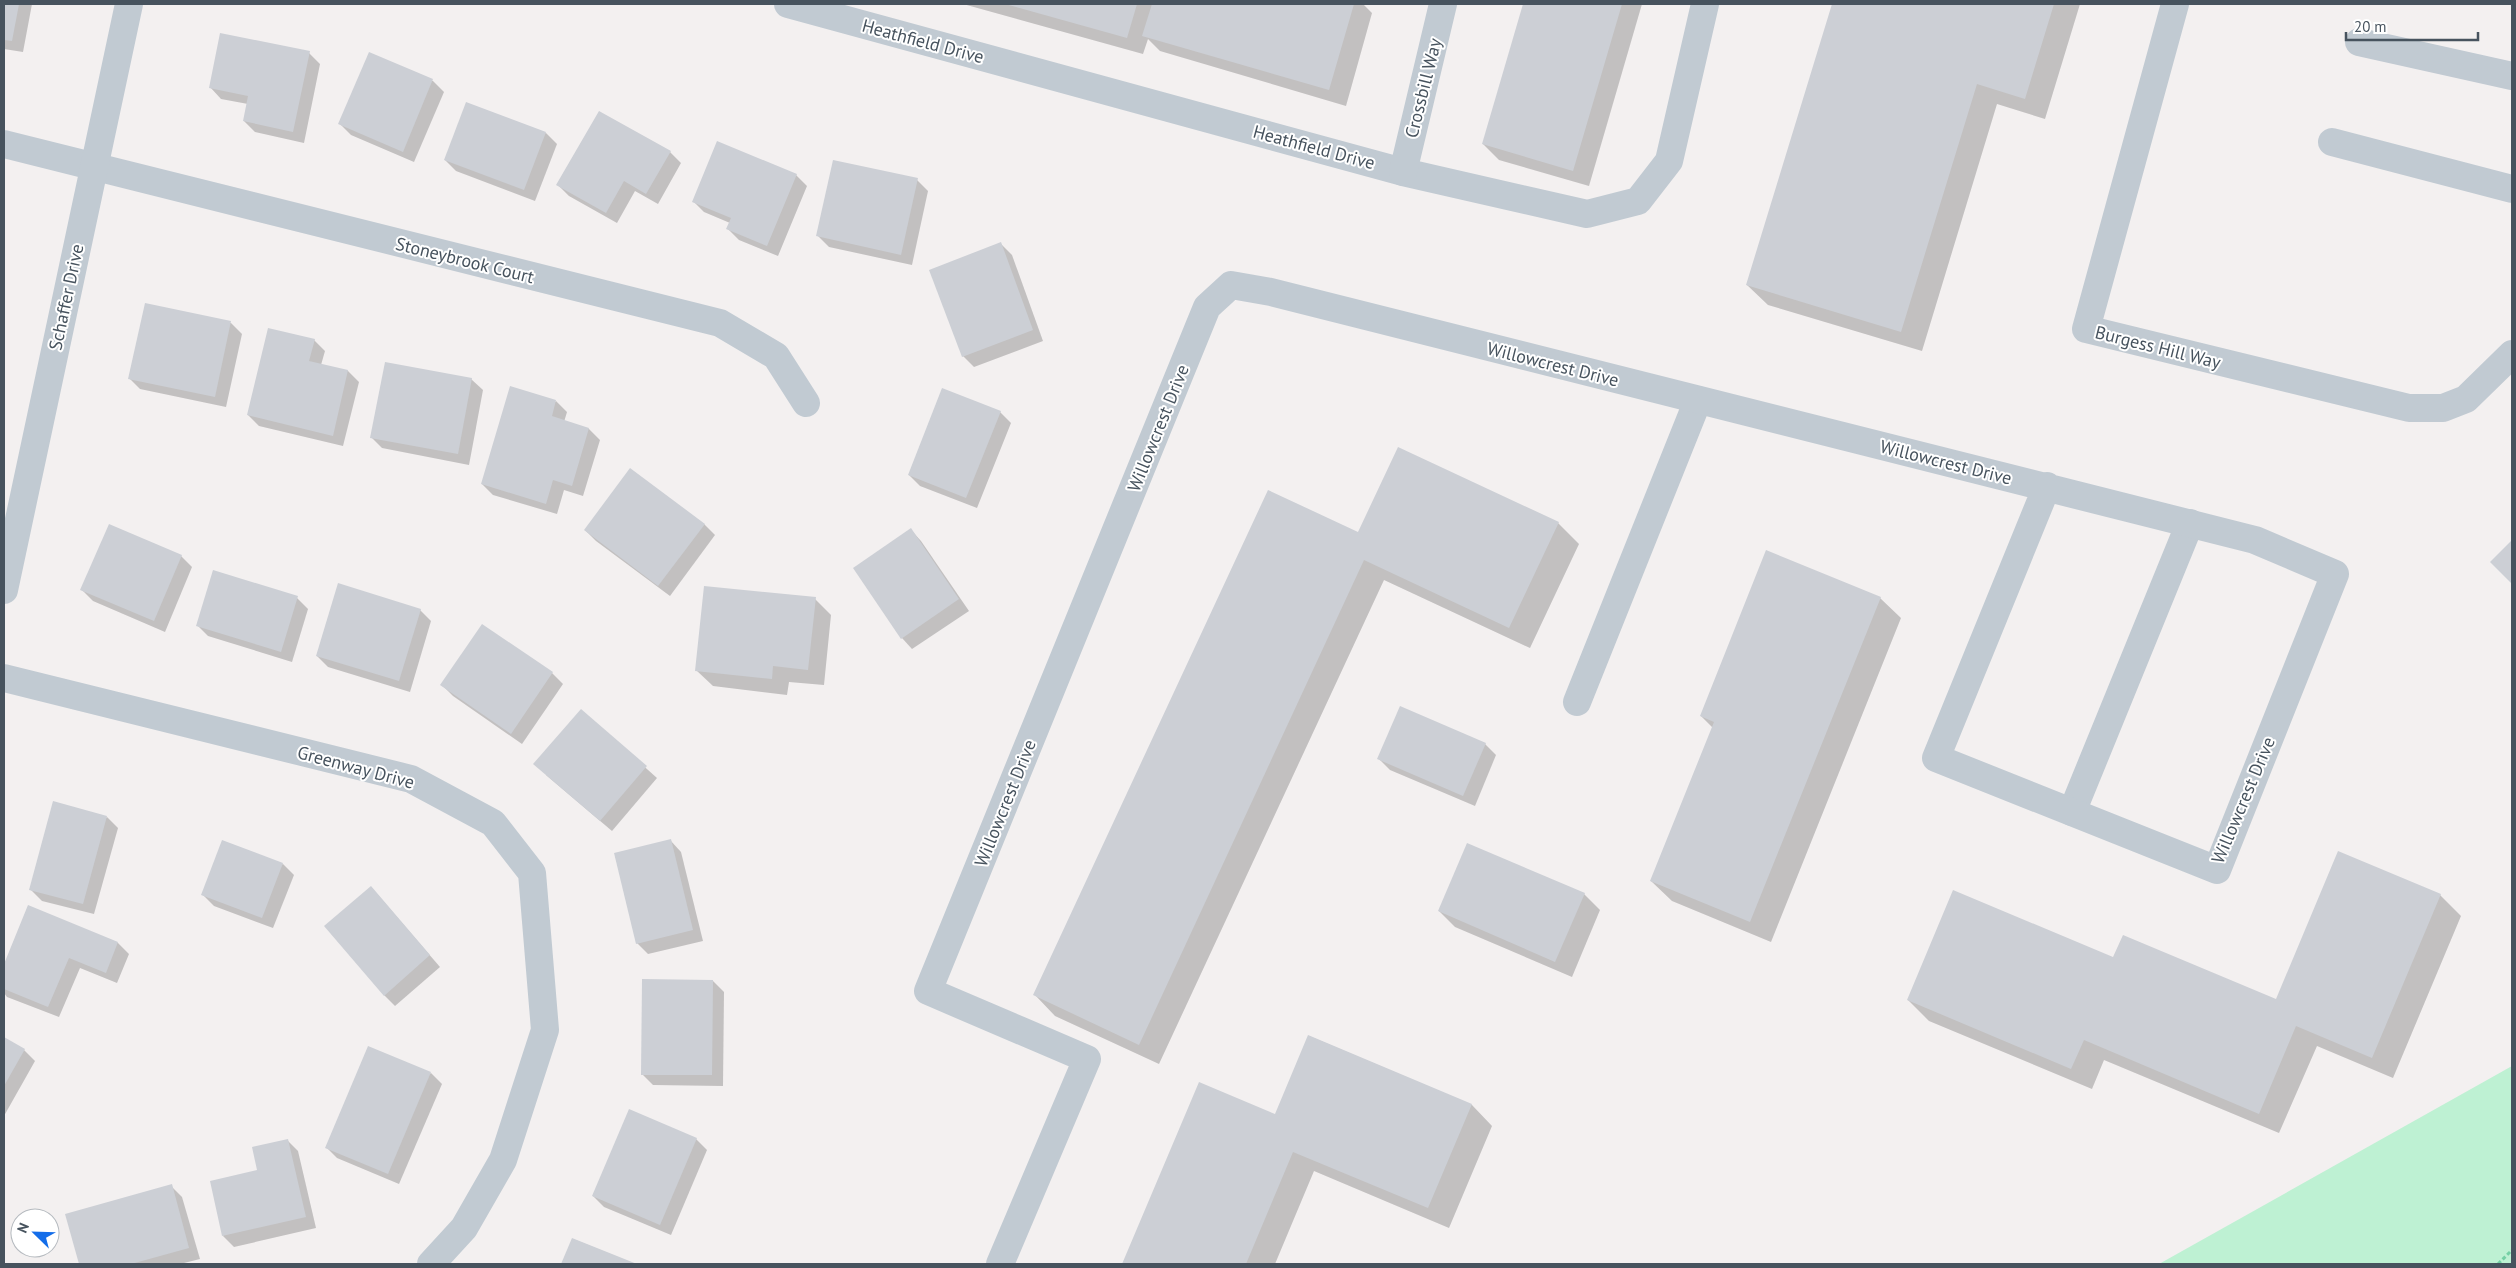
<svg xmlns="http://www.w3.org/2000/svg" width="2516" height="1268" font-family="'PT Sans',sans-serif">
<rect width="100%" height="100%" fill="#f3f0f0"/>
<!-- green -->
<polygon fill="#bef1d3" points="2512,1066 2512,1264 2159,1264"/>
<!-- shadow -->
<g fill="#0003">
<polygon points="4,4 32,4 23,52 4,49"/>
<polygon points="963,4 1363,4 1372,13 1346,106 1160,51 1148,39 1143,54"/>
<polygon points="1524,4 1642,4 1589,186 1499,160 1483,144"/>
<polygon points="1833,4 2080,4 2045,119 1997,104 1922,351 1768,305 1747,285"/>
<polygon points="309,53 320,64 304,143 255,132 244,121 248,104 221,99 210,87"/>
<polygon points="370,54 433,81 444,92 414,162 351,135 340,124"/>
<polygon points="546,133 557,144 535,201 456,171 445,160"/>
<polygon points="670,152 681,163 658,204 635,191 617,223 569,196 558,185"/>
<polygon points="796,175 807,186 778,256 739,240 728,229 730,223 704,212 693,201"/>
<polygon points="917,180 928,191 912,265 829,247 818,236"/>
<polygon points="1001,244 1012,255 1043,341 974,367 963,356"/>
<polygon points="146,304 231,323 242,334 226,407 140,389 129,378"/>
<polygon points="314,340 325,351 321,365 348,371 359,382 343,446 259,426 248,415"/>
<polygon points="471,379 483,390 469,465 382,448 371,437"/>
<polygon points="556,401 567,412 564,422 589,429 600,440 583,496 564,490 557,514 493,495 482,484"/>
<polygon points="1000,412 1011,423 977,508 920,486 909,475"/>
<polygon points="1558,523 1579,544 1530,648 1384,580 1159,1064 1055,1016 1035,995 1358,534"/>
<polygon points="704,524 715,535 670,596 596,541 585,530"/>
<polygon points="911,530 921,541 969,611 912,649 902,638"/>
<polygon points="181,556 192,567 165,632 93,601 82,590"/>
<polygon points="297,598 308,609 292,662 208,636 197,625"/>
<polygon points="1880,598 1901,618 1771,942 1672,901 1651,881 1713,728 1701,716"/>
<polygon points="815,599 831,615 824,685 789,682 787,695 713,686 696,670"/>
<polygon points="420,610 431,621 410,692 328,667 317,656"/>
<polygon points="552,673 563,684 522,744 453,696 442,685"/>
<polygon points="581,710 657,778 612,831 546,775"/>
<polygon points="1485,744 1496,755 1475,806 1390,770 1379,759"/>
<polygon points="107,817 118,828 94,914 42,901 31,890"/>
<polygon points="670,840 681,852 703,941 648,954 637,943"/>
<polygon points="283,864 294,875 273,928 214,906 203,895"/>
<polygon points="371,887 440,967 395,1006 384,995"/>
<polygon points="1584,894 1600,910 1572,977 1455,927 1439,911"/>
<polygon points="2440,895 2461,916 2393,1078 2317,1046 2279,1133 2104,1060 2092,1089 1929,1021 1908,1000 2277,1001"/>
<polygon points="28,907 118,943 129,954 117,983 80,968 59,1017 7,997 4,993 4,968"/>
<polygon points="713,981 724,992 723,1086 653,1085 642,1074"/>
<polygon points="1309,1036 1472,1105 1492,1126 1449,1228 1314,1171 1275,1264 1123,1264 1200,1084 1275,1116"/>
<polygon points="4,1039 24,1050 35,1061 4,1116"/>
<polygon points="431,1073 442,1084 399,1184 337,1158 326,1147"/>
<polygon points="696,1139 707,1150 671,1235 604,1207 593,1196"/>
<polygon points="287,1140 298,1151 316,1228 234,1247 223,1236 258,1171"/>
<polygon points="171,1186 182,1197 200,1259 180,1264 81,1264 67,1215"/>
<polygon points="573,1239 634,1264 562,1264"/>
</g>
<!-- building -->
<g fill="#cccfd5">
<polygon points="4,4 19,4 12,41 4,40"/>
<polygon points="1005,4 1137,4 1127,38"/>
<polygon points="1152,4 1354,4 1329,90 1142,36"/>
<polygon points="1523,4 1622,4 1573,171 1482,144"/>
<polygon points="1832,4 2054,4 2025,99 1977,84 1901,332 1746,285"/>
<polygon points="220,33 310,51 293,132 243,121 248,96 209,88"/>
<polygon points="369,52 433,79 403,152 338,124"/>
<polygon points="466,102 546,132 524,190 444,160"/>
<polygon points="599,111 671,151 646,194 624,181 606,213 556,185"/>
<polygon points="717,141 797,174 767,246 726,229 731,218 692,202"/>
<polygon points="833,160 918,178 901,255 816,236"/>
<polygon points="1001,242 1033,330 962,357 929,270"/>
<polygon points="145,303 231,321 215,397 128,379"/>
<polygon points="268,328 315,339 309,361 348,370 333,436 247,415"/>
<polygon points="385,362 472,378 458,454 370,438"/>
<polygon points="510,386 556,400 552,416 589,428 572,486 553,480 546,504 481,484"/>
<polygon points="942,388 1001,411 966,498 908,475"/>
<polygon points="1398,447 1559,522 1509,628 1364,560 1139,1045 1033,995 1268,490 1358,532"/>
<polygon points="630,468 705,524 658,586 584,530"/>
<polygon points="109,524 182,555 154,621 80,590"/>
<polygon points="911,528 959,599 901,639 853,568"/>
<polygon points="2512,540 2512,584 2490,562"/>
<polygon points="1766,550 1881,597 1750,922 1650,881 1714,722 1700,716"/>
<polygon points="213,570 298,596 281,652 196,626"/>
<polygon points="338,583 421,609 399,681 316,656"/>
<polygon points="704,586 816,597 808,670 773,666 772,679 695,671"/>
<polygon points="482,624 553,672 511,734 440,685"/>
<polygon points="1400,706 1486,743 1463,796 1377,759"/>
<polygon points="581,709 647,766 600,821 533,764"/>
<polygon points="53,801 107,816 83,904 29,890"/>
<polygon points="671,839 693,930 636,944 614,853"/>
<polygon points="222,840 283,863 262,918 201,895"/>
<polygon points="1467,843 1585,893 1555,962 1438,911"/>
<polygon points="2338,851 2441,894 2372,1058 2296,1026 2259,1114 2084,1040 2071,1069 1907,1000 1953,890 2113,957 2123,935 2276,999"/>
<polygon points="371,886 430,955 384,996 324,926"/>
<polygon points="28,905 118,942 106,973 69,958 48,1007 4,989 4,964"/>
<polygon points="642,979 713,980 712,1075 641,1075"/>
<polygon points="1308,1035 1472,1104 1428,1208 1293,1152 1246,1264 1122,1264 1199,1082 1275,1114"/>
<polygon points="4,1037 25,1049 4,1086"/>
<polygon points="368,1046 431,1072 388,1174 325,1148"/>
<polygon points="629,1109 697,1138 660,1225 592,1196"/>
<polygon points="288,1139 306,1217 222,1236 210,1181 257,1170 252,1147"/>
<polygon points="172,1184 189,1248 131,1264 79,1264 65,1214"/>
<polygon points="572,1238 637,1264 561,1264"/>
</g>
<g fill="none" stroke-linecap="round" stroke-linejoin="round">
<!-- path -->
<polyline stroke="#75d0a5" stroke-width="3" stroke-dasharray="4 2.5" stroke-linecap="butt" points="2498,1264 2512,1250"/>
<!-- minor -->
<g stroke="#c1cad2" stroke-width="28">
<polyline points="788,4 1403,172 1587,214 1638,201 1669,161 1705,4"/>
<polyline points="2175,4 2086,329 2409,408 2443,408 2466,399 2512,354"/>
<polyline points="2359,42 2512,76"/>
<polyline points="2332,142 2512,189"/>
<polyline points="4,144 720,323 776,356 806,403"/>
<polyline points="1403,172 1443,4"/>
<polyline points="4,590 129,4"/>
<polyline points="4,678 411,779 493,823 532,873 545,1030 503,1160 464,1228 431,1264"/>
<polyline points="1577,702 1698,400"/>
<polyline points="2072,812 2190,523"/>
<polyline points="1000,1264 1087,1059 928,991 1207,307 1231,285 1271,292 2255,540 2335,574 2217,870 1936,758 2047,486"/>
</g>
</g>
<g text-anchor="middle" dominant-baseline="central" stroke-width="4" stroke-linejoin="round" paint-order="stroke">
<!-- street labels -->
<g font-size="18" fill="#47535e" stroke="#fff">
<text transform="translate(923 41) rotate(15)">Heathfield Drive</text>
<text transform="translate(1423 88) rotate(-76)">Crossbill Way</text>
<text transform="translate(1314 147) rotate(15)">Heathfield Drive</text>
<text transform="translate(465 260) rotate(14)">Stoneybrook Court</text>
<text transform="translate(66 297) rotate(-78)">Schaffer Drive</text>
<text transform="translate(2158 347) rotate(14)">Burgess Hill Way</text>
<text transform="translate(1553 364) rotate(14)">Willowcrest Drive</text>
<text transform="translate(1158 428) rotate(-68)">Willowcrest Drive</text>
<text transform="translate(1946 462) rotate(14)">Willowcrest Drive</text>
<text transform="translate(356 767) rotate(15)">Greenway Drive</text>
<text transform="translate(2243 800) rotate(-67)">Willowcrest Drive</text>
<text transform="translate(1005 803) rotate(-68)">Willowcrest Drive</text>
</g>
</g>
<!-- border -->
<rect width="2516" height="1268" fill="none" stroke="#47535e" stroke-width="10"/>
<!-- north arrow -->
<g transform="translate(35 1233) rotate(293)"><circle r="24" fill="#ffffff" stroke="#b5babf"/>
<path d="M0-4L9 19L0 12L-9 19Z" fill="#146de9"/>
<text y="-8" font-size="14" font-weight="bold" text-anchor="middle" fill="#47535e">N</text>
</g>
<!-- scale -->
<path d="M2346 32v8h132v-8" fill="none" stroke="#47535e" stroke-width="2.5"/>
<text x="2354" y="32" font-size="15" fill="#47535e" stroke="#ffffff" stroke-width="4" paint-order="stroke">20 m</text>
</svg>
